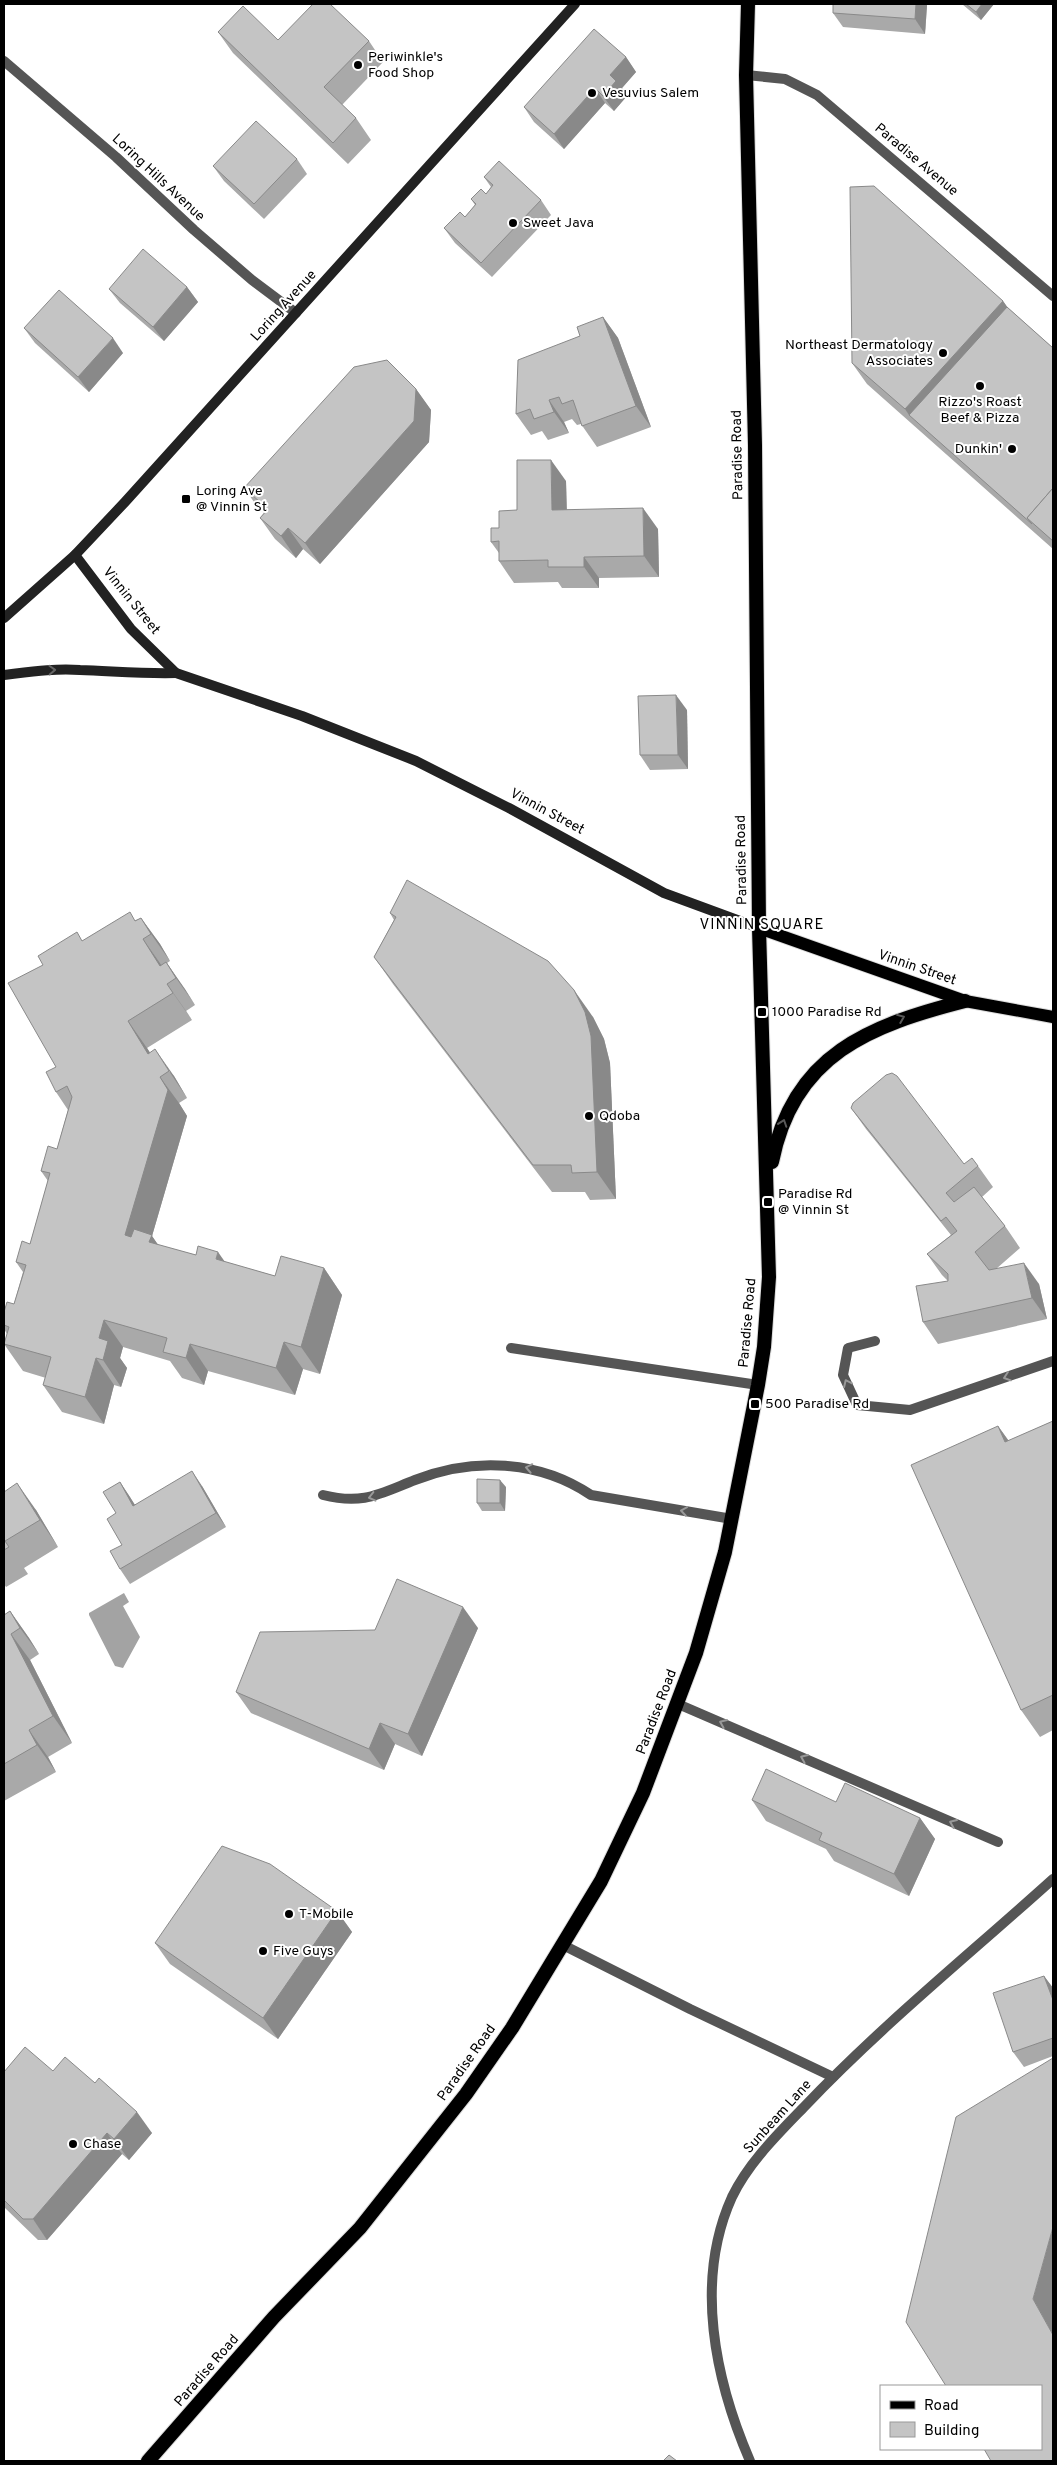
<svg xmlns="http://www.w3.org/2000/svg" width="1057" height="2465" font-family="Overpass,sans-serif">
<rect width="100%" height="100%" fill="#fff"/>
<!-- water -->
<polygon fill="#a3a3a3" points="124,1593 129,1602 123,1606 140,1637 123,1668 115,1666 89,1615 89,1613"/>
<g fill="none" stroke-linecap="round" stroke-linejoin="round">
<defs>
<polyline id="primary" points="759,928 965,1001 1053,1017"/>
<g id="trunk">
<path d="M772,1162c21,-108 99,-137 193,-161"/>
<polyline points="148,2461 274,2317 360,2228 466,2094 512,2028 601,1881 643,1793 696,1653 725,1552 758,1385 764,1347 769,1277 759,928 755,445 746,75 748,4"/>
</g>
</defs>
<!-- primary casing -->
<use href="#primary" stroke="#dbdbdb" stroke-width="14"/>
<!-- trunk casing -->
<use href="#trunk" stroke="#dbdbdb" stroke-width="16"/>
<!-- service -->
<g stroke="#555" stroke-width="10">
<polyline points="875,1341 848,1348 843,1375 857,1405 910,1410 1053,1361"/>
<polyline points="511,1348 758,1385"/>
<path d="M323,1495c40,10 56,-1 92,-15 58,-23 124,-20 176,15l141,24"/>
<polyline points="678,1704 998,1842"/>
<polyline points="563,1945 690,2009 833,2077"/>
</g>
<!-- minor -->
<g stroke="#555" stroke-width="10">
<polyline points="4,61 116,157 194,230 252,280 296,313"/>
<polyline points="746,75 785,79 817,95 1053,296"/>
<path d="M750,2461c-35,-81 -56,-180 -18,-264 17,-35 46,-63 73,-91 77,-81 165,-152 248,-227"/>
</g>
<!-- secondary -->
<g stroke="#222" stroke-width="10">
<polyline points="75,555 131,629 176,673 302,716 416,761 509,808 664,893 759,928"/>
<polyline points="4,618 75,555 125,502 575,4"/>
<path d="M4,675c25,-3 51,-7 76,-5 32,1 64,4 96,3"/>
</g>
<!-- primary -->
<use href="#primary" stroke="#000" stroke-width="12"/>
<!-- trunk -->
<use href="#trunk" stroke="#000" stroke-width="14"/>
</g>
<!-- wall -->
<g fill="#a9a9a9">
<polygon points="833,4 926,4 927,5 925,34 843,27 833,13"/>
<polygon points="962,4 994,4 981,20"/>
<polygon points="218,32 278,40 369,41 383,62 342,105 356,118 371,140 348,164 233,53"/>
<polygon points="626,57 636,72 622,88 627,96 614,111 605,103 564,149 534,122 524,107"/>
<polygon points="297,159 307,174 264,219 224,181 213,166"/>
<polygon points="484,177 541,200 551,215 492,277 455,243 444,228 465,217 475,205 471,199 486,194 491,187"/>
<polygon points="187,287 198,302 164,341 120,303 109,289"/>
<polygon points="1003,301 1007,307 1053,348 1053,549 867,384 852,363"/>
<polygon points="603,317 618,338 651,427 597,447 581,424 577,425 572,419 564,422 569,433 548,440 542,431 531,435 516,414 580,336"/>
<polygon points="24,328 123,353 89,392 35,343"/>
<polygon points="416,389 431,410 429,442 320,564 303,549 296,558 275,539 260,518 264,513 259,509 244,488"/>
<polygon points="566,481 567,510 658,529 659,577 599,578 599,588 562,588 558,582 514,583 499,561 499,553 491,542 499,528 517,510"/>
<polygon points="687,710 688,769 650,770 640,755"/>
<polygon points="390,913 593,1017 604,1039 610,1063 616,1199 590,1200 585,1192 552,1192 393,984 374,957 394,920"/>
<polygon points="141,918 160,944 170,961 167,963 195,1005 186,1011 192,1020 147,1048 150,1053 174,1076 187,1098 179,1103 187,1116 152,1236 158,1245 196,1255 225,1262 275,1276 324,1268 342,1295 320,1374 303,1369 295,1395 208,1371 204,1385 182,1378 170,1361 123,1347 120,1358 127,1368 121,1387 114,1385 104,1424 62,1412 43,1385 46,1378 23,1371 4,1344 7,1334 4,1329 4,1312 14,1304 23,1272 16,1262 30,1244 48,1181 41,1171 57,1149 68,1110 56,1092 56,1067 43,965 83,941 136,920"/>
<polygon points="851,1108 964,1164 978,1166 993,1187 982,1197 1005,1226 1020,1248 996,1269 1039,1284 1047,1319 938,1344 923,1322 948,1281 942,1275 927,1254 951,1235 866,1129"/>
<polygon points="1053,1421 1053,1730 1040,1737 1021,1710 998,1426 1009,1441"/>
<polygon points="120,1482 135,1505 202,1486 226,1527 130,1584 120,1569 122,1545 116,1513"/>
<polygon points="506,1487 505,1511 482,1511 477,1503"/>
<polygon points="4,1492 36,1510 58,1547 24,1568 28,1574 6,1587 4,1584"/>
<polygon points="10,1611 29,1638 39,1654 30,1660 72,1743 48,1757 56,1772 4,1801 4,1615"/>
<polygon points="478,1628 422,1756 395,1744 384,1770 251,1713 236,1692 375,1630"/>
<polygon points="752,1800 836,1802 920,1818 935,1839 909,1896 834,1861 826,1849 766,1821"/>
<polygon points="337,1911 352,1932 278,2039 170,1964 155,1943"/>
<polygon points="1044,1976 1053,1988 1053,2056 1024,2067 1013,2052"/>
<polygon points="53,2071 152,2133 129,2160 122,2154 47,2240 38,2240 4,2207 4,2072"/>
</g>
<!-- shaded-wall -->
<g fill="#898989">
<polygon points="916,4 926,4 927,5 925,34 915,19"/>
<polygon points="982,4 994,4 981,20 976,12"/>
<polygon points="626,57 636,72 622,88 627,96 614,111 603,96 610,75"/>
<polygon points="595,88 605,103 564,149 554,134"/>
<polygon points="187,287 198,302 164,341 153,327"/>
<polygon points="1003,301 1018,322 909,415 905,409"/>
<polygon points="603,317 618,338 651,427 636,406"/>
<polygon points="113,338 123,353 89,392 78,377"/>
<polygon points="416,389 431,410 429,442 320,564 305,543"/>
<polygon points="549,400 564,422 569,433 554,412"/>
<polygon points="551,460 566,481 567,531 552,510"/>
<polygon points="643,508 658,529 659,577 644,556"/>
<polygon points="288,528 303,549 296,558 281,536"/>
<polygon points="584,557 599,578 599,588 584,567"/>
<polygon points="676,695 687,710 688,769 678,755"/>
<polygon points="141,918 160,944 170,961 151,934"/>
<polygon points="143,939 162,966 160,966"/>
<polygon points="166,962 185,989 195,1005 176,978"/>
<polygon points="167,984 186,1011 192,1020 173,993"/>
<polygon points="574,990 593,1017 604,1039 610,1063 616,1199 597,1172"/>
<polygon points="128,1021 147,1048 164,1074 148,1054"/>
<polygon points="155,1049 174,1076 187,1098 169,1071"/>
<polygon points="160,1077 179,1103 187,1116 152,1236 170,1262 125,1235"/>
<polygon points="218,1252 237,1279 216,1259"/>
<polygon points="1024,1263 1039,1284 1047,1319 1032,1298"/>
<polygon points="324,1268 342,1295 320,1374 301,1347"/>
<polygon points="104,1320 123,1347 120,1358 127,1368 121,1387 103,1360 99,1338"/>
<polygon points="284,1342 303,1369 295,1395 276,1368"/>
<polygon points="190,1344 208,1371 204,1385 186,1358"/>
<polygon points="96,1358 114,1385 104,1424 85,1397"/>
<polygon points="998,1426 1017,1453 1005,1442"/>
<polygon points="192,1471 202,1486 226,1527 216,1513"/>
<polygon points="500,1480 506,1487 505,1511 500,1503"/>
<polygon points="120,1482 130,1497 144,1520 133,1506"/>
<polygon points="17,1483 36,1510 58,1547 40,1520"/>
<polygon points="463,1607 478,1628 422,1756 408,1734"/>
<polygon points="10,1611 29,1638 39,1654 20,1628"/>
<polygon points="11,1634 30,1660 72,1743 53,1716"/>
<polygon points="380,1723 395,1744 384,1770 369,1749"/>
<polygon points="29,1730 48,1757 56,1772 37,1745"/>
<polygon points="920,1818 935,1839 909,1896 894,1874"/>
<polygon points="337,1911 352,1932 278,2039 263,2018"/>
<polygon points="1044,1976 1053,1988 1053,2000"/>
<polygon points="137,2112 152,2133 129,2160 114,2139"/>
<polygon points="107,2133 122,2154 47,2240 33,2219"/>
<polygon points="1053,2227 1053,2320 1052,2326 1053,2328 1053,2335 1033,2299"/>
</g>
<!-- building -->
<g fill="#c4c4c4" stroke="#898989">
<polygon points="313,4 330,4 369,41 324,87 356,118 333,143 218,32 243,6 278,40"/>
<polygon points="833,4 916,4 915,19 833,13"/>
<polygon points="966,4 982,4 976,12"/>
<polygon points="594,29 626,57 610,75 616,81 603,96 595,88 554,134 524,107"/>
<polygon points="256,121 297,159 254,204 213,166"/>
<polygon points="499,161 541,200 481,263 444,228 460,212 465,217 476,204 471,199 481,189 486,194 493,185 484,177"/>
<polygon points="874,186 1003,301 905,409 852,363 850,187"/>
<polygon points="143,249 187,287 153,327 109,289"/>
<polygon points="59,290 113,338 78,377 24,328"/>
<polygon points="1007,307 1053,348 1053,488 1027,518 1032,524 909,415"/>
<polygon points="603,317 636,406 582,426 573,400 562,404 559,397 549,400 554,412 534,419 530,409 516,414 518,360 580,336 577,327"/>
<polygon points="387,360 416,389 414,421 305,543 288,528 281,536 260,518 268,509 244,488 354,367"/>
<polygon points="517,460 551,460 552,510 643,508 644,556 584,557 584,567 548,567 548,560 499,561 499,541 491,542 491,528 499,528 499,511 517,510"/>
<polygon points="1053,488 1053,541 1027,518"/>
<polygon points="676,695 678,755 640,755 638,696"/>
<polygon points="407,880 548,961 574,990 585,1012 591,1036 597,1172 572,1173 571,1165 533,1165 374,957 396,917 390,913"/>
<polygon points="130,912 135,921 141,918 151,934 143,939 160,966 166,962 176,978 167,984 173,993 128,1021 148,1054 155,1049 169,1071 160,1077 168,1090 125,1235 131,1237 134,1229 152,1235 149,1242 196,1255 198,1246 218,1252 216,1259 275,1276 281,1256 324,1268 301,1347 284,1342 276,1368 190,1344 186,1358 163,1352 167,1338 104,1320 99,1338 108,1341 103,1360 96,1358 85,1397 43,1385 51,1357 4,1344 9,1327 4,1325 4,1312 7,1302 14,1304 26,1265 16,1262 22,1241 30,1244 50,1173 41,1171 48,1146 57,1149 72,1097 67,1086 56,1092 46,1072 56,1067 8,983 43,965 38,956 77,932 82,941"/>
<polygon points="892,1073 897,1076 964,1164 972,1158 978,1166 946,1193 954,1202 974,1187 1005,1226 975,1252 989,1270 1024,1263 1032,1298 923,1322 916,1286 948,1281 948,1274 927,1254 957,1231 946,1217 941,1221 851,1108 853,1103 886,1075"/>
<polygon points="1053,1421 1053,1695 1021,1710 911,1465 998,1426 1005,1442"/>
<polygon points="192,1471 216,1513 120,1569 110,1551 122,1545 107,1519 116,1513 103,1492 120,1482 133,1506"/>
<polygon points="477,1479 500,1480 500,1503 477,1503"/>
<polygon points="17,1483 40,1520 5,1541 9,1547 4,1550 4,1492"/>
<polygon points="397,1579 463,1607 408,1734 380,1723 369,1749 236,1692 260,1632 375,1630"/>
<polygon points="10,1611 20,1628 11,1634 53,1716 29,1730 37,1745 4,1764 4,1615"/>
<polygon points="766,1769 836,1802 845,1783 920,1818 894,1874 819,1840 822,1833 752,1800"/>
<polygon points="222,1846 270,1864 337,1911 263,2018 155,1943"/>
<polygon points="1044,1976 1053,2000 1053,2038 1013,2052 993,1993"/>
<polygon points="25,2047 53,2071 65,2057 95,2083 99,2078 137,2112 114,2139 107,2133 33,2219 23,2219 4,2200 4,2072"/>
<polygon points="1053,2058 1053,2227 1033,2299 1053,2335 1053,2461 991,2461 984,2449 1041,2449 1041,2386 946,2386 906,2322 956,2117"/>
<polygon points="669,2455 677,2461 663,2461"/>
</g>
<!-- one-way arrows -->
<defs><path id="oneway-chevron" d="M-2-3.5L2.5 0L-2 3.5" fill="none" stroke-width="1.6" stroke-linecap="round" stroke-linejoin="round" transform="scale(1.25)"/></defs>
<use stroke="#646464" href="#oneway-chevron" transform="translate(52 670) rotate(-2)"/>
<g stroke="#595959">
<use href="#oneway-chevron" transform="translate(901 1018) rotate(-22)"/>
<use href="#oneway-chevron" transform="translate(783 1123) rotate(-71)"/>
</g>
<g stroke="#999">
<use href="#oneway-chevron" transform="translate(1007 1377) rotate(161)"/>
<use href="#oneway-chevron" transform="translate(847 1383) rotate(-115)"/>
<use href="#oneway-chevron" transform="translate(529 1468) rotate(-169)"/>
<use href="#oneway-chevron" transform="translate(372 1497) rotate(166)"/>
<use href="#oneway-chevron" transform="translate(684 1511) rotate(-171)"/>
<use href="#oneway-chevron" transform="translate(723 1723) rotate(-157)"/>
<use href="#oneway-chevron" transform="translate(804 1758) rotate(-157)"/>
<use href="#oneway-chevron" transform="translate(953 1823) rotate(-157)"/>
</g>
<!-- markers -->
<g fill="#000" stroke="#fff" stroke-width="2">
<circle cx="358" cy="65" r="5"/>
<circle cx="592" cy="93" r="5"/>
<circle cx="513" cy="223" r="5"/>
<circle cx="943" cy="353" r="5"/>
<circle cx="980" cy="386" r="5"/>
<circle cx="1012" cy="449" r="5"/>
<rect x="181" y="494" width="10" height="10" rx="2.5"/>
<rect x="757" y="1007" width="10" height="10" rx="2.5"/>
<circle cx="589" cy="1116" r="5"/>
<rect x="763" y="1197" width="10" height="10" rx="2.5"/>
<rect x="750" y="1399" width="10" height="10" rx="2.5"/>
<circle cx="289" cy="1914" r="5"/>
<circle cx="263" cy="1951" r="5"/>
<circle cx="73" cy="2144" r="5"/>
</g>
<g text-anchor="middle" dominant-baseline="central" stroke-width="4" stroke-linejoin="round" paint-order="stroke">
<!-- poi labels -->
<g font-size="14" fill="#000" stroke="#fff" text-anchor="start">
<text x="368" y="57">Periwinkle's<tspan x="368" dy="16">Food Shop</tspan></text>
<text x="602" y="93">Vesuvius Salem</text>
<text x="523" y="223">Sweet Java</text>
<text x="933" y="345" text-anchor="end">Northeast Dermatology<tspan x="933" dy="16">Associates</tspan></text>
<text x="980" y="402" text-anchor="middle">Rizzo's Roast<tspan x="980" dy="16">Beef &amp; Pizza</tspan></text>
<text x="1002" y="449" text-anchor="end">Dunkin'</text>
<text x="196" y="491">Loring Ave<tspan x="196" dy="16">@ Vinnin St</tspan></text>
<text x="772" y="1012">1000 Paradise Rd</text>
<text x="599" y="1116">Qdoba</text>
<text x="778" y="1194">Paradise Rd<tspan x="778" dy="16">@ Vinnin St</tspan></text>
<text x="765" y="1404">500 Paradise Rd</text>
<text x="299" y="1914">T-Mobile</text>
<text x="273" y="1951">Five Guys</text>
<text x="83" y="2144">Chase</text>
</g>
<!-- street labels -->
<g font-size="14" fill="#000" stroke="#fff">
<text transform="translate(916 160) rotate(40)">Paradise Avenue</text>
<text transform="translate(158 178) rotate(43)">Loring Hills Avenue</text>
<text transform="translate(284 306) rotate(-48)">Loring Avenue</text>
<text transform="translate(738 455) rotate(-91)">Paradise Road</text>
<text transform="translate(131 601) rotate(51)">Vinnin Street</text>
<text transform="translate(547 812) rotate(28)">Vinnin Street</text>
<text transform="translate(742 860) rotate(-91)">Paradise Road</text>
<text transform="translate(917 968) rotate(19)">Vinnin Street</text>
<text transform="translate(748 1323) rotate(-85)">Paradise Road</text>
<text transform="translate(657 1712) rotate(-69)">Paradise Road</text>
<text transform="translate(467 2063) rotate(-55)">Paradise Road</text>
<text transform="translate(778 2117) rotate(-48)">Sunbeam Lane</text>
<text transform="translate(207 2371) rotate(-49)">Paradise Road</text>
</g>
<!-- neighbourhood labels -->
<g font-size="15" letter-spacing="1" fill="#000" stroke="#fff">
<text x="762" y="925">VINNIN SQUARE</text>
</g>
</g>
<!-- border -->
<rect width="1057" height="2465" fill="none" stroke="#000000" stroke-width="10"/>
<!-- legend -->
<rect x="880" y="2385" width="162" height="65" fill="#ffffff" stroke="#999999"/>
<rect x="890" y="2401" width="25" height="8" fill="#000000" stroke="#999999"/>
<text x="924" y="2410" font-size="15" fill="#000000">Road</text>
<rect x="890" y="2422" width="25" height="15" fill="#c4c4c4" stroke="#999999"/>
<text x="924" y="2435" font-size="15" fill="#000000">Building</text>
</svg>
